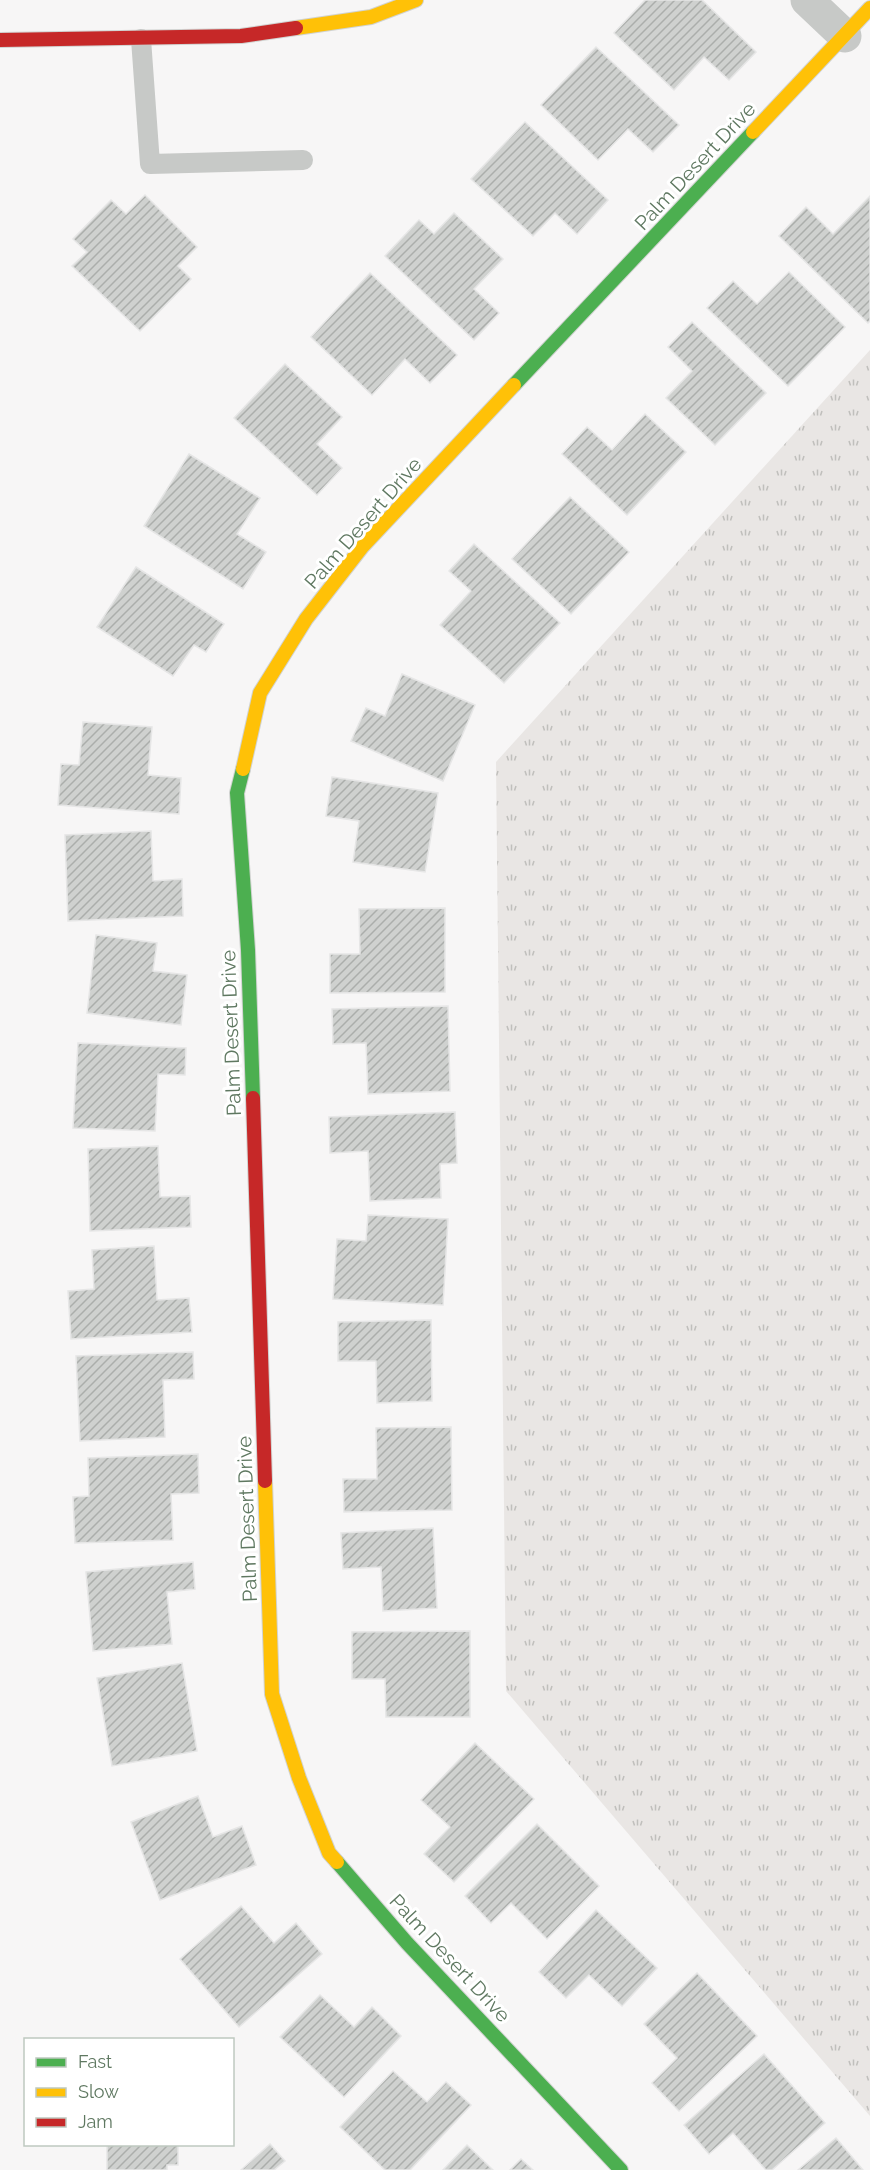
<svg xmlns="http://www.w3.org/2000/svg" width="870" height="2170" font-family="Raleway,sans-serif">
<defs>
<pattern id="grass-tufts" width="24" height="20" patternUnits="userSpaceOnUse" patternTransform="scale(1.5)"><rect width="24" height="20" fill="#e9e6e4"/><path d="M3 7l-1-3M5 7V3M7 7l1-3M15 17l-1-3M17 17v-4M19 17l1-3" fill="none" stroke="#c0bfbc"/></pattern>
<pattern id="building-hatch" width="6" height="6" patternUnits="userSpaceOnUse" patternTransform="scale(1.5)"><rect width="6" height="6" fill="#cfd1cf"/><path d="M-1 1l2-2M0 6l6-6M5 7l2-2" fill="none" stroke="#abaeab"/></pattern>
</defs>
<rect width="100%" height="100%" fill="#f7f6f6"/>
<!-- grass -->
<polygon fill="url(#grass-tufts)" points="870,350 870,2116 506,1691 496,762"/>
<!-- building -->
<g fill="url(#building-hatch)" stroke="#e6e6e6" stroke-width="1.5">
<polygon points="645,0 702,0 756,52 729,80 704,57 674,90 614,33"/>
<polygon points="596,47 679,125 653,152 628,129 598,160 541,105"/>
<polygon points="525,122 608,200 577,234 555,213 533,236 471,179"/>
<polygon points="145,195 197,247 178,266 191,279 140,331 72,266 87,252 73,239 111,200 126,214"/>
<polygon points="870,196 870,321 868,323 779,236 806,207 833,234"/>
<polygon points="454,213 503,259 474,289 499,313 474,340 385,256 419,220 434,234"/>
<polygon points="789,272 845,327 788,386 707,308 733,281 757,304"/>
<polygon points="370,273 457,355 430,383 405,359 372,395 311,337"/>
<polygon points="692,322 766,393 715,445 666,398 692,371 668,347"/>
<polygon points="285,364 342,417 317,444 342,468 317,495 234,418"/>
<polygon points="645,414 686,452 627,515 562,454 587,427 612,450"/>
<polygon points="189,454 260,498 237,534 266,552 243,589 144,526"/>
<polygon points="570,497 629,552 571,614 512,559"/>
<polygon points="474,544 560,623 504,683 440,625 471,591 449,571"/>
<polygon points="136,567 224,624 206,652 194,645 173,676 97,627"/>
<polygon points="402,674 475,705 443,781 351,741 366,708 385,716"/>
<polygon points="83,722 152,727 148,775 181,778 179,814 58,805 61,764 79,765"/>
<polygon points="332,777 438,793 425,872 353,862 359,821 326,816"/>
<polygon points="151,831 153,881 182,879 183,916 68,921 65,835"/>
<polygon points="445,908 445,992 330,993 330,954 360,954 359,909"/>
<polygon points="96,935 157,943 153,971 187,975 181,1025 87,1013"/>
<polygon points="448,1006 450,1091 368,1094 366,1043 333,1044 332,1009"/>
<polygon points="78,1043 186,1048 185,1075 158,1074 155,1131 73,1128"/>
<polygon points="455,1112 457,1163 440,1164 441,1198 370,1201 368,1151 330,1153 329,1117"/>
<polygon points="158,1146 160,1197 190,1196 191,1227 90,1231 88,1149"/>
<polygon points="368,1215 448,1219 443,1305 333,1299 337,1239 366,1241"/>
<polygon points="154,1246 157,1300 189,1298 192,1332 71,1339 68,1291 94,1289 92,1250"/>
<polygon points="431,1320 432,1401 377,1403 376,1361 338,1361 338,1322"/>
<polygon points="193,1352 194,1379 163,1380 165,1437 80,1441 76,1356"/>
<polygon points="451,1427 452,1510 344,1512 343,1479 377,1479 376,1428"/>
<polygon points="198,1454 199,1493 171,1494 173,1540 75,1543 73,1497 89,1496 88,1458"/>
<polygon points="433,1528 437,1608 383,1611 381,1567 343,1569 341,1533"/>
<polygon points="193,1562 195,1589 167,1592 172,1644 93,1651 86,1572"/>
<polygon points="470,1631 470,1717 386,1717 385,1679 352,1679 352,1632"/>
<polygon points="182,1663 197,1751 112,1766 97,1678"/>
<polygon points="475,1743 534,1799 454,1882 424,1854 450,1827 421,1800"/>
<polygon points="198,1796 213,1837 242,1826 256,1865 160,1900 131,1822"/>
<polygon points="537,1824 599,1886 547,1939 511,1903 491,1923 465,1896"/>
<polygon points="241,1906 274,1943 296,1923 322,1954 239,2027 180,1959"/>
<polygon points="596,1910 657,1968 622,2006 589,1975 566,1998 539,1972"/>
<polygon points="697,1973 757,2036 679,2111 652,2083 677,2058 644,2024"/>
<polygon points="320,1995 354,2027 372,2007 401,2036 344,2097 280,2037"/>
<polygon points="764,2054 825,2123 772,2170 766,2170 733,2133 709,2154 684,2125"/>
<polygon points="393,2071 427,2102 446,2082 471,2105 410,2170 385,2170 340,2127"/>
<polygon points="836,2138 863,2170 798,2170"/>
<polygon points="107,2144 178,2144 178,2165 167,2165 167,2170 107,2170"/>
<polygon points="270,2144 285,2161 274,2170 241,2170"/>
<polygon points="467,2145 493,2170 443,2170"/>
<polygon points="521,2159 533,2170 510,2170"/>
</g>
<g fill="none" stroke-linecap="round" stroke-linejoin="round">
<defs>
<g id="fast">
<polyline points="514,385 753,132"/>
<polyline points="243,769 237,793 248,950 253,1098"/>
<polyline points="337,1862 407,1943 621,2170"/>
</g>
<g id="slow">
<polyline points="296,28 371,17 416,0"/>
<polyline points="753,132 870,8"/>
<polyline points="243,769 260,693 306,619 362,547 514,385"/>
<polyline points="265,1481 272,1694 299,1778 329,1853 337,1862"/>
</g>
<g id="jam">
<polyline points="0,40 241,36 296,28"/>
<polyline points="253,1098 265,1481"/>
</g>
</defs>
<!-- fast casing -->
<use href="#fast" stroke="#d1d3d1" stroke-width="16"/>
<!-- slow casing -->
<use href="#slow" stroke="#d1d3d1" stroke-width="16"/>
<!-- jam casing -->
<use href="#jam" stroke="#d1d3d1" stroke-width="16"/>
<!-- lane -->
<polyline stroke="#c7c9c7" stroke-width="20" points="141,39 150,164 303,160"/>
<!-- street -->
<polyline stroke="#c7c9c7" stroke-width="33" points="807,0 845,36"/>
<!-- fast -->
<use href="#fast" stroke="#4caf50" stroke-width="14"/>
<!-- slow -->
<use href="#slow" stroke="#ffc107" stroke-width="14"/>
<!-- jam -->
<use href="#jam" stroke="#c62828" stroke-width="14"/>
</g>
<g text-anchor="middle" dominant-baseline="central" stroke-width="6" stroke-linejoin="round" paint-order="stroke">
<!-- street labels -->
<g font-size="20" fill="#5f7861" stroke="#fff">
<text transform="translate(695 166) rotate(-47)">Palm Desert Drive</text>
<text transform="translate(363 523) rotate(-49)">Palm Desert Drive</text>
<text transform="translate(231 1033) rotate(-92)">Palm Desert Drive</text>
<text transform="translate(247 1519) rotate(-92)">Palm Desert Drive</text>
<text transform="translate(450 1958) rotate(47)">Palm Desert Drive</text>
</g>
</g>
<!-- legend -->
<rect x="24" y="2038" width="210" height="108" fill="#ffffff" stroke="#bfc9c0" stroke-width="1.5"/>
<rect x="36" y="2058" width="30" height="9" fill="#4caf50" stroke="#bfc9c0" stroke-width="1.5"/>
<text x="78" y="2068" font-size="18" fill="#5f7861">Fast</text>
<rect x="36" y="2088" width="30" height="9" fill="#ffc107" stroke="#bfc9c0" stroke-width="1.5"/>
<text x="78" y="2098" font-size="18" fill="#5f7861">Slow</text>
<rect x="36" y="2118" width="30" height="9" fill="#c62828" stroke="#bfc9c0" stroke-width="1.5"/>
<text x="78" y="2128" font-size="18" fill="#5f7861">Jam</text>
</svg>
